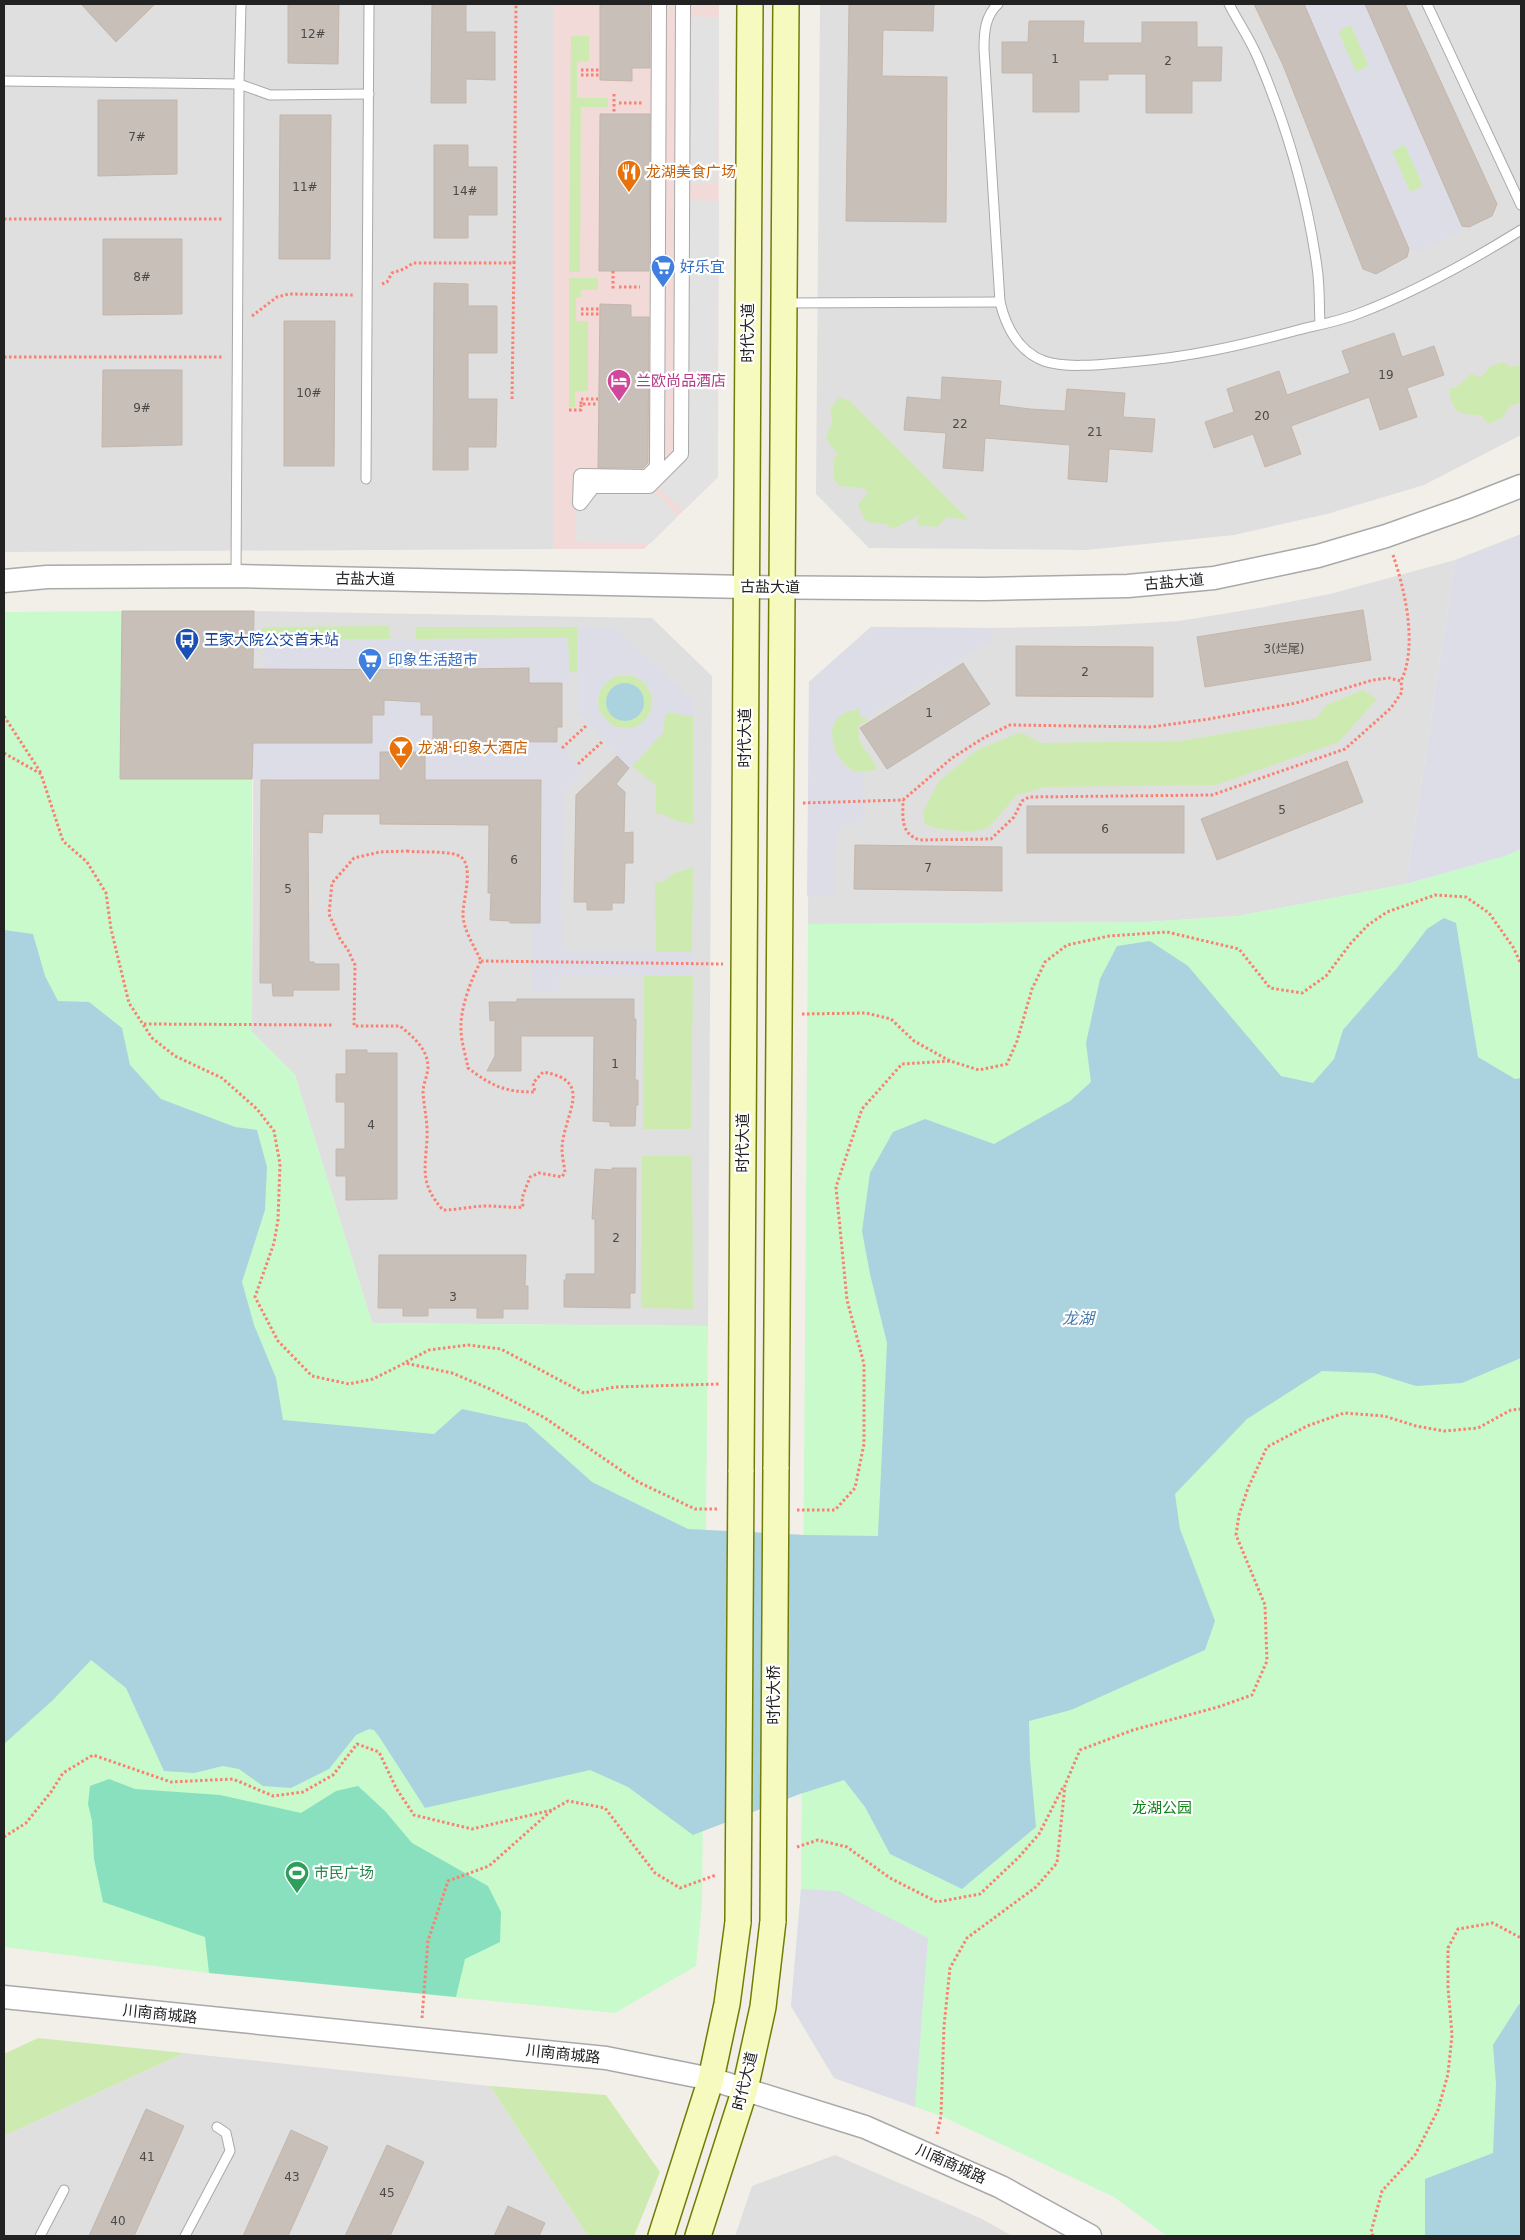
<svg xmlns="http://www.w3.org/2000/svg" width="1525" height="2240" font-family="'DejaVu Sans','Noto Sans SC',sans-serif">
<rect width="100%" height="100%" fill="#f2efe9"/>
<!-- residential -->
<g fill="#e0dfdf">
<polygon points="4,4 553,4 553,549 4,552"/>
<polygon points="820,4 1521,4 1521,435 1424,485 1327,514 1234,535 1086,550 869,548 816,494"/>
<polygon points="1455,560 1406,884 1238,916 1146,922 808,924 809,682 871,627 988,628 1095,626 1179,621 1259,608 1330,594"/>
<polygon points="254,611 652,618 712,676 708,1326 372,1323 295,1075 252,1032"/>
<polygon points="184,2053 490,2086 588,2236 4,2236 4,2136"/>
<polygon points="835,2155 982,2219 1012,2236 735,2236 752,2186"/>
</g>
<!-- commercial -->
<polygon fill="#f2dad9" points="553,4 719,4 718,477 644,549 553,549"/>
<!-- grass -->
<g fill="#cdebb0">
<polygon points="1351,25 1369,67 1356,73 1338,31"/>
<polygon points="571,36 589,36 589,61 577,62 577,98 608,98 608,107 581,107 580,272 569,272"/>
<polygon points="1405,145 1423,186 1410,192 1391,151"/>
<polygon points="569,278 598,278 598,290 581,290 581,297 576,297 576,321 588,321 588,391 575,392 575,407 569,407"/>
<path d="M1503,362l8,5 10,-2v38l-11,3 -8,12 -14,6 -7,-9c-22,0 -29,-3 -32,-26l9,-3 13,-12 10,3 10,-11z"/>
<polygon points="840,397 850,401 969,520 947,517 937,527 917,525 919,515 893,529 885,524 866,522 858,505 868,493 864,488 839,486 834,479 833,459 838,454 826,439 832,421 830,408"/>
<polygon points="389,626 390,639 264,640 260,635 263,627"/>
<polygon points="416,627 577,627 577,672 569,672 568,638 416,639"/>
<circle cx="625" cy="702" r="27"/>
<polygon points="1363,690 1377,699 1339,742 1216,785 1045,787 1017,795 988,828 969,832 934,828 925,824 923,812 939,781 977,750 1021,732 1040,743 1179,741 1317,718 1326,705"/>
<path d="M859,709l2,9h4l3,6 -6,-2 -3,3c-4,24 13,26 18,45l-22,2c-28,-15 -35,-60 4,-63z"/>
<polygon points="670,712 693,717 693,824 676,821 663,814 656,814 656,785 632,766 663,733 665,715"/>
<polygon points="693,868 692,952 656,952 655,883 665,881 674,873"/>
<polygon points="644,976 693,976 691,1129 643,1129"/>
<polygon points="642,1156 692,1156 693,1309 641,1308"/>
<polygon points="38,2038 184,2053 4,2136 4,2054"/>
<polygon points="490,2086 606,2095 660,2172 634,2236 588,2236"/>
</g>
<!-- park -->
<g fill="#c8facc">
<polygon points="122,611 120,779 252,778 252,1032 295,1075 372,1323 708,1326 702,1904 696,1966 615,2013 209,1973 4,1947 4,612"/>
<polygon points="1521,849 1521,2236 1167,2236 1114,2197 941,2116 834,2078 791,2006 801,1889 808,924 1146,922 1238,916 1406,884 1505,856"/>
</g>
<!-- pitch -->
<polygon fill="#88e0be" points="109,1779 135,1789 220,1795 301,1813 336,1791 358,1786 385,1811 412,1843 488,1886 501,1912 500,1942 465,1959 456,1997 209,1973 205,1937 103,1902 94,1859 92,1821 88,1804 90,1786"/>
<!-- parking -->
<g fill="#e2e2e2">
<polygon points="682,16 719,17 718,184 682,184"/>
<polygon points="682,200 719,201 718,376 682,376"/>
<polygon points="681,389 718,389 718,477 683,511 653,482 681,454"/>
<polygon points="593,486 649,486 678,516 651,543 575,542 576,510"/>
</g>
<!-- plaza -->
<g fill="#dddde8" fill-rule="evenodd">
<path d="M1304,4h61l97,222 -2,6 -43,20 -8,-3zM1351,25l18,41 -13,6 -18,-41zM1405,145l18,41 -13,6 -18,-41z"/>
<polygon points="1521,534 1521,849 1505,856 1406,884 1455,560"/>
<path d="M577,627h38l78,73v17l-23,-5 -5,3 -2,18 -34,36 -52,-58zM620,674h9l10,3 12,14 2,10 -2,10 -4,8 -8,6 -8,4 -19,-3 -12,-14 -3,-10 2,-9 5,-9 7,-6z"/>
<polygon points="871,627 988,628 994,639 865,718 861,718 859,709 844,712 836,720 832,728 833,747 836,755 847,768 855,772 864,773 864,823 847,825 838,833 834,847 834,896 807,896 809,682"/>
<polygon points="568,638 569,683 529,683 529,668 470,669 470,664 442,664 442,670 425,670 393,682 393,668 285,669 265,678 264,640"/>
<polygon points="384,700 421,702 433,715 433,741 557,742 584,771 563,794 562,935 564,947 573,951 693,952 692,976 559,975 559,992 532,992 532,923 540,923 541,780 425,780 425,763 413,752 393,752 380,763 380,780 252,779 253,710 273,743 372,743 372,715 384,715"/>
<polygon points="801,1889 838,1891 928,1938 915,2107 834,2078 791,2006"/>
</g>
<!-- water -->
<g fill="#aad3df">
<circle cx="625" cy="702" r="19"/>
<polygon points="1444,918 1456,923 1478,1057 1515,1079 1521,1078 1521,1358 1462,1383 1416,1386 1374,1373 1322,1371 1247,1419 1175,1494 1180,1529 1215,1621 1205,1650 1071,1710 1029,1721 1030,1760 1036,1827 962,1889 890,1854 865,1807 844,1780 800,1794 693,1835 628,1787 590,1770 425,1808 380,1738 374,1730 369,1729 356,1735 329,1769 291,1788 263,1786 239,1769 223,1766 194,1773 164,1771 126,1688 91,1660 53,1700 4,1744 4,930 33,934 45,976 58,1001 89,1002 122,1028 130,1065 161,1099 235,1127 257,1130 267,1167 265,1210 242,1282 254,1325 276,1378 283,1420 434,1434 462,1409 526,1423 592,1482 688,1529 806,1535 878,1536 887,1343 870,1274 862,1231 870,1173 893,1132 925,1119 994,1144 1070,1101 1091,1082 1086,1043 1100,979 1117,946 1150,941 1188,966 1281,1076 1313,1083 1334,1059 1343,1030 1397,968 1427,929"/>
<polygon points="1519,2004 1521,2004 1521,2236 1425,2236 1425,2179 1493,2153 1496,2084 1493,2045"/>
</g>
<!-- building -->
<g fill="#c7bfb8" stroke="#c4b6ab">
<polygon points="81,4 155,4 116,42"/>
<polygon points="288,4 339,4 338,64 288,63"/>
<polygon points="432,4 466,4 466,32 495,32 495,80 466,79 466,103 431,103"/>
<polygon points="600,4 650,4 650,68 632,68 632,81 600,80"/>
<polygon points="849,4 934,4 933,31 883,30 882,76 947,77 946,222 846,221"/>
<polygon points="1254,4 1304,4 1409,249 1407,257 1376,274 1363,269 1283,65"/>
<polygon points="1365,4 1405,4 1497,204 1492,216 1469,227 1462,226"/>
<polygon points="1029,21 1084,21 1083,43 1142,43 1142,22 1197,22 1197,47 1222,47 1221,81 1192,81 1192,113 1146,113 1146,74 1108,74 1108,80 1079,80 1079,112 1033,112 1033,73 1002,73 1002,42 1028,42"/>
<polygon points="98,100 177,100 177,174 98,176"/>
<polygon points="600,114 650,114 649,271 599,271"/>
<polygon points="280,115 331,115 330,259 279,259"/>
<polygon points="434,145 468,145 468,167 497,167 497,215 468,215 468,238 434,238"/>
<polygon points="103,239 182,239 182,314 103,315"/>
<polygon points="434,283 468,284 468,306 497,306 497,353 468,353 468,399 497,399 496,447 468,447 468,470 433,470"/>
<polygon points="600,304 631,305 631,317 649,317 648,463 643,468 598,468"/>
<polygon points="284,321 335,321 334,466 284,466"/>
<polygon points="1394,333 1402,357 1434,346 1444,375 1407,388 1417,417 1380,430 1369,397 1291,426 1301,454 1265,467 1253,434 1214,448 1205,422 1234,412 1227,389 1279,371 1287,395 1350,373 1342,351"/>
<polygon points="103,370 182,370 182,445 102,447"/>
<polygon points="942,377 1001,381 999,405 1030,409 1065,411 1067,389 1125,393 1123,417 1155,419 1152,452 1109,449 1107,482 1068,479 1070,445 985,438 983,471 943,468 946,433 904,430 907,397 941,400"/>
<polygon points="1363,610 1371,660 1205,687 1197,637"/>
<polygon points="122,611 254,611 253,669 442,670 442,664 470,664 470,669 529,668 529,683 562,683 562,727 557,727 557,742 433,741 433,715 421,715 421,702 384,700 384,715 372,715 372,743 253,743 252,779 120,779"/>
<polygon points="1016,646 1153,647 1153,697 1016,696"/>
<polygon points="963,663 990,704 887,769 860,728"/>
<polygon points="380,752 425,752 425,780 541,780 540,923 510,923 510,921 490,920 491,893 488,893 489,825 380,824 380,814 323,814 322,833 308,832 309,962 314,962 314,964 339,964 339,990 293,990 293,996 273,996 272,983 260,983 261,780 380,780"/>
<polygon points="617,756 629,768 616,784 625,792 624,833 633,832 633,863 625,863 624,903 612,903 612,910 587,910 587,902 574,902 576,795"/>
<polygon points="1347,761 1363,802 1217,860 1201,819"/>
<rect x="1027" y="806" width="157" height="47"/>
<polygon points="855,845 1002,847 1002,891 854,889"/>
<polygon points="517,999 634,999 634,1019 636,1019 635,1080 638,1080 638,1105 636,1105 635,1126 610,1126 610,1122 593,1121 594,1036 521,1036 521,1071 487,1071 495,1056 495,1020 490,1021 489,1002 517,1002"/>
<polygon points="346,1050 367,1050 367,1053 397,1053 397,1199 346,1200 346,1176 336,1176 336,1149 345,1149 345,1102 336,1102 336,1074 346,1074"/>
<polygon points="612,1168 636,1168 635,1293 630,1293 630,1308 564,1307 564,1280 566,1280 566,1274 595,1274 595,1219 592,1219 595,1169 612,1170"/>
<polygon points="379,1255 526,1255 525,1286 528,1286 528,1309 503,1309 503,1318 477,1318 477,1308 428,1308 428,1316 403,1316 403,1308 378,1308"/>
<polygon points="146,2109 184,2126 134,2236 89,2236"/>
<polygon points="291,2130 328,2147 288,2236 243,2236"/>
<polygon points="387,2145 424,2162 390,2236 345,2236"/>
<polygon points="508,2206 545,2223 539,2236 494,2236"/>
</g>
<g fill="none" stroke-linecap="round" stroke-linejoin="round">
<defs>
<g id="service">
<polyline points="241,4 239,84 270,95 369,94"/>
<path d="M998,4c-13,12 -14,28 -14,45l16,253c6,25 18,49 44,59 22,8 63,3 86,1 60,-5 109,-16 168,-32 20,-5 42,-9 62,-17 55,-21 111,-52 161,-83"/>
<path d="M1229,4c9,18 21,35 29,54 28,66 49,138 59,209 3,19 2,38 3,57"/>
<polyline points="1427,4 1521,205"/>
<polyline points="4,81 239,84 236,576"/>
<polyline points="785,303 1000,302"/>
<polyline points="366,479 369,4"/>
<polyline points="40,2236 64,2190"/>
<polyline points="185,2236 230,2151 226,2133 217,2127"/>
</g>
<polyline id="pedestrian" points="659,4 657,467 647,477 581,476 580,503 593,486 649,486 681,454 683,4"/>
<g id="tertiary">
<polyline points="4,581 47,577 236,576 746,587 984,589 1128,586 1214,578 1318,556 1386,536 1465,508 1521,486"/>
<polyline points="4,1997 606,2058 711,2079 865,2127 1001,2187 1090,2236"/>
</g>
<g id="secondary">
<polyline points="776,1469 786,4"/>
<polyline points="741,1472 750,4"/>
<polyline points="661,2236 711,2079 727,2004 738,1922"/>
<polyline points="698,2236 745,2089 763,2007 773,1921"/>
</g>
</defs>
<!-- service casing -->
<use href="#service" stroke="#a9a9a9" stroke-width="11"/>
<!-- pedestrian casing -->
<use href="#pedestrian" stroke="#a9a9a9" stroke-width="16"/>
<!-- tertiary casing -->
<use href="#tertiary" stroke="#a9a9a9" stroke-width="25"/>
<!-- secondary casing -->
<use href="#secondary" stroke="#707d05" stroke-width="28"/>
<!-- path -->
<g stroke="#fa8072" stroke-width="3" stroke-dasharray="2.5 2.5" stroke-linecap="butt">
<polyline points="581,70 600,70"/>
<polyline points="581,75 600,75"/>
<polyline points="614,94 614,114"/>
<polyline points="619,103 643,103"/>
<polyline points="4,219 223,219"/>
<polyline points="613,271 613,291"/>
<polyline points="382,284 387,282 392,273 404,269 413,263 514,263 516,4"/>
<polyline points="619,287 640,287"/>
<polyline points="581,309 600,309"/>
<polyline points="581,314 600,314"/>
<polyline points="252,316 277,297 289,294 354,295"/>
<polyline points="4,357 223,357"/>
<polyline points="512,399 514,263"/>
<polyline points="581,404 581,399 598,399"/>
<polyline points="569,410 581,410 581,404 598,404"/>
<path d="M1393,555c12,35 25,91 8,126"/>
<polyline points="4,716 41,773"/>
<polyline points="562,748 587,725"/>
<polyline points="4,753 41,774 63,841 87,862 106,893 111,929 129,1003 152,1038 175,1056 222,1078 257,1109 274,1131 280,1164 278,1220 274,1243 255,1297 278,1341 312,1376 349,1384 373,1379 405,1363 452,1373 490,1389 545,1418 638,1482 695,1509 718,1509"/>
<polyline points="578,764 602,742"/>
<path d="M803,803l100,-3 49,-42 33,-21 25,-12 141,2 58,-8 87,-16 77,-23 16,-2 12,3 1,11 -11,16 -46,41 -133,46 -183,2 -7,4 -8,16 -23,22 -71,1c-20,-6 -17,-23 -17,-40"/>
<path d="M407,851c13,2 45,-1 54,6 13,10 2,43 2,57 0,16 12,33 18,47 -10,18 -21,48 -20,68 0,13 5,27 7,39 24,18 36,24 67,24l-2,-9 10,-11c53,9 20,42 19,77 0,7 2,16 3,23l-3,5 -23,-4 -9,4 -8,21 1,9c-13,1 -24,-1 -36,-1 -15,0 -29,4 -44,4 -23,-26 -18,-40 -16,-71 1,-16 -3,-31 -4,-47 0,-8 5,-17 5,-26 -1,-18 -15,-29 -28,-40h-46l1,-61 -7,-15 -8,-11 -11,-25 3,-31 22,-25 26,-6z"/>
<polyline points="481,961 723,964"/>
<polyline points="802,1014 866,1013 891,1019 914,1041 950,1061 979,1070 1007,1064 1017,1041 1032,989 1045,962 1067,945 1109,936 1167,932 1239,949 1270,988 1302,993 1326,976 1351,943 1368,925 1387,912 1435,895 1466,897 1489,913 1513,947 1521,964"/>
<polyline points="144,1024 333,1025"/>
<polyline points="406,1362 429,1350 468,1345 501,1349 584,1393 615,1387 719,1384"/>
<polyline points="797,1510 835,1510 855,1488 864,1444 864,1364 847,1300 836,1187 862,1109 902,1064 950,1061"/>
<polyline points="4,1837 26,1823 51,1792 63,1773 93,1755 171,1782 233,1779 273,1796 303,1792 333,1775 357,1744 379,1752 396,1788 414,1815 472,1829 552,1810"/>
<polyline points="797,1847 818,1840 847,1847 890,1878 937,1902 980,1894 1019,1857 1039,1834 1063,1787"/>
<polyline points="422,2018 428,1941 448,1881 489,1866 552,1810 568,1801 605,1808 655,1873 680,1888 716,1875"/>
<polyline points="937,2134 941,2116 944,2026 950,1968 967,1938 1036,1887 1057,1863 1065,1785 1080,1750 1133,1730 1218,1707 1252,1695 1267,1661 1265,1605 1236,1535 1239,1515 1248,1488 1267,1447 1307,1426 1344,1413 1384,1416 1416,1426 1444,1431 1478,1428 1511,1410 1521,1409"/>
<polyline points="1373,2236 1371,2232 1382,2191 1415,2155 1438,2110 1448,2074 1452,2035 1448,1987 1448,1948 1458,1929 1493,1923 1521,1938"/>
</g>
<!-- service -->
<use href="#service" stroke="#fff" stroke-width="9"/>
<!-- pedestrian -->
<use href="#pedestrian" stroke="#fff" stroke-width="14"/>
<!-- tertiary -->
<use href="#tertiary" stroke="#fff" stroke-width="22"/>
<!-- secondary -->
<use href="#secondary" stroke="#f7fabf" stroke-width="25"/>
<defs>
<g id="secondary-bridge">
<polyline points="773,1921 776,1469"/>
<polyline points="738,1922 741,1472"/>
</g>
</defs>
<!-- secondary-bridge casing -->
<use href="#secondary-bridge" stroke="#707d05" stroke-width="28" stroke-linecap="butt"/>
<!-- secondary-bridge -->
<use href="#secondary-bridge" stroke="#f7fabf" stroke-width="25"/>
</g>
<!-- icons -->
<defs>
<symbol id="restaurant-pin" viewBox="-11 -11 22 30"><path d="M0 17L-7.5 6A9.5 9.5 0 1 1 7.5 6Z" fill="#e8710a" stroke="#fff"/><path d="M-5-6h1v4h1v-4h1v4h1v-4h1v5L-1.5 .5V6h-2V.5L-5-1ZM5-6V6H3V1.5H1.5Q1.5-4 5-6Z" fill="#fff"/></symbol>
<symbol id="supermarket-pin" viewBox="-11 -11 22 30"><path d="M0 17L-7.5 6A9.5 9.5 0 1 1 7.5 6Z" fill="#3f7fe0" stroke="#fff"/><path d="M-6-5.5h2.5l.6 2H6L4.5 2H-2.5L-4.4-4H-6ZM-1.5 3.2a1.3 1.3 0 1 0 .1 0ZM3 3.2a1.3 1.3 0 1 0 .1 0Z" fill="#fff"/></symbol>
<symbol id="hotel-pin" viewBox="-11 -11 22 30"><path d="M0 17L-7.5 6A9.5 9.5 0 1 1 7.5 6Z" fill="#d1479c" stroke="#fff"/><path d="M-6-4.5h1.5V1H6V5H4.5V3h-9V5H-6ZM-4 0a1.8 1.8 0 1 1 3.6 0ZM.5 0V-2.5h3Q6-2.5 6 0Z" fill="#fff"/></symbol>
<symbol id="bus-pin" viewBox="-11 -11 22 30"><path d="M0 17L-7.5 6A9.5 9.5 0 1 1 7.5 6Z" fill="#1a4fb4" stroke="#fff"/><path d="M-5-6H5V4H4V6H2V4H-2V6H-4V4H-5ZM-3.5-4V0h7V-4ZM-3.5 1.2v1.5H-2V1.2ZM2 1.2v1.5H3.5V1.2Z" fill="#fff"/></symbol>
<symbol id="bar-pin" viewBox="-11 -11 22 30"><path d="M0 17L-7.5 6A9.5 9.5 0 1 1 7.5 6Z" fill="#e8710a" stroke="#fff"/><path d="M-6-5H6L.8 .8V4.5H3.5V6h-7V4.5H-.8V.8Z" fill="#fff"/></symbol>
<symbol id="stadium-pin" viewBox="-11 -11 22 30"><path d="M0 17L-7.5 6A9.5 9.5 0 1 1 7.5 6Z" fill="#2e9e5b" stroke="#fff"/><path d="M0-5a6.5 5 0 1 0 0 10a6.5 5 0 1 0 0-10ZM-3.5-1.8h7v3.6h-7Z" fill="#fff"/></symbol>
</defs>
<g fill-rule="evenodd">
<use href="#restaurant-pin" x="615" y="158" width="28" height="38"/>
<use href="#supermarket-pin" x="649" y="253" width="28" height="38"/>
<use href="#hotel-pin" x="605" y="367" width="28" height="38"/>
<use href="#bus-pin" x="173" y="626" width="28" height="38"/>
<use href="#supermarket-pin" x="356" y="646" width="28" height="38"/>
<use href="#bar-pin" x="387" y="734" width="28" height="38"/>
<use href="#stadium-pin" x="283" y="1859" width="28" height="38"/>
</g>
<g text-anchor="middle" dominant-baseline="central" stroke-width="4.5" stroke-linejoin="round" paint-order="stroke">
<!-- number labels -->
<g font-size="12" fill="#4b4948">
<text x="313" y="34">12#</text>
<text x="1055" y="59">1</text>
<text x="1168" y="61">2</text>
<text x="137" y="137">7#</text>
<text x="305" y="187">11#</text>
<text x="465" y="191">14#</text>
<text x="142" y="277">8#</text>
<text x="1386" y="375">19</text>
<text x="309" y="393">10#</text>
<text x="142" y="408">9#</text>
<text x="1262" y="416">20</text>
<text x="960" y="424">22</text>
<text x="1095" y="432">21</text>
<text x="1284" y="649">3(烂尾)</text>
<text x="1085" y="672">2</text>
<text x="929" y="713">1</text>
<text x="1282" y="810">5</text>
<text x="1105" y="829">6</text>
<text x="514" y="860">6</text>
<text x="928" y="868">7</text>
<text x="288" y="889">5</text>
<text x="615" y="1064">1</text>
<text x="371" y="1125">4</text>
<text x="616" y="1238">2</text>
<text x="453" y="1297">3</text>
<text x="147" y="2157">41</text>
<text x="292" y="2177">43</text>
<text x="387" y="2193">45</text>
<text x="118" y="2221">40</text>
</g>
<!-- food labels -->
<g font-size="15" fill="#c56008" stroke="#fff" text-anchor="start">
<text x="646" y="172">龙湖美食广场</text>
<text x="418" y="748">龙湖·印象大酒店</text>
</g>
<!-- shop labels -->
<g font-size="15" fill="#366cbe" stroke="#fff" text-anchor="start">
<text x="680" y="267">好乐宜</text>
<text x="388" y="660">印象生活超市</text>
</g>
<!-- street labels -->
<g font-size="15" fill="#222" stroke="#fff">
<text transform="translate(748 333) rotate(-90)">时代大道</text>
<text transform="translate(365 579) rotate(1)">古盐大道</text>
<text transform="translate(1174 582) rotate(-5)">古盐大道</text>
<text transform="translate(770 587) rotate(1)">古盐大道</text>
<text transform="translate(745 738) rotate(-90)">时代大道</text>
<text transform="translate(743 1143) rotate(-90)">时代大道</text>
<text transform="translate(774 1695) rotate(-90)">时代大桥</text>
<text transform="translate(160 2014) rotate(6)">川南商城路</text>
<text transform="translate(563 2054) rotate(6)">川南商城路</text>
<text transform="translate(745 2081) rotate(-76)">时代大道</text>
<text transform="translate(951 2164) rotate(24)">川南商城路</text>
</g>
<!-- hotel labels -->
<g font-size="15" fill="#b23c85" stroke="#fff" text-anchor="start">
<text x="636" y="381">兰欧尚品酒店</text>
</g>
<!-- transit labels -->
<g font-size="15" fill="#164399" stroke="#fff" text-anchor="start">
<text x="204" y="640">王家大院公交首末站</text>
</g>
<!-- park labels -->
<g font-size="15" fill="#0c8416" stroke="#fff">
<text x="1162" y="1808">龙湖公园</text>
</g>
<!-- leisure labels -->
<g font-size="15" fill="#27864d" stroke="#fff" text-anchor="start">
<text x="314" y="1873">市民广场</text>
</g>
<!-- water labels -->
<g font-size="16" font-style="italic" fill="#4a7aab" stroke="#fff">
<text x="1078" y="1318">龙湖</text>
</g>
</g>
<!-- border -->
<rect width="1525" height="2240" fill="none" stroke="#222222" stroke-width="10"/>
</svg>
